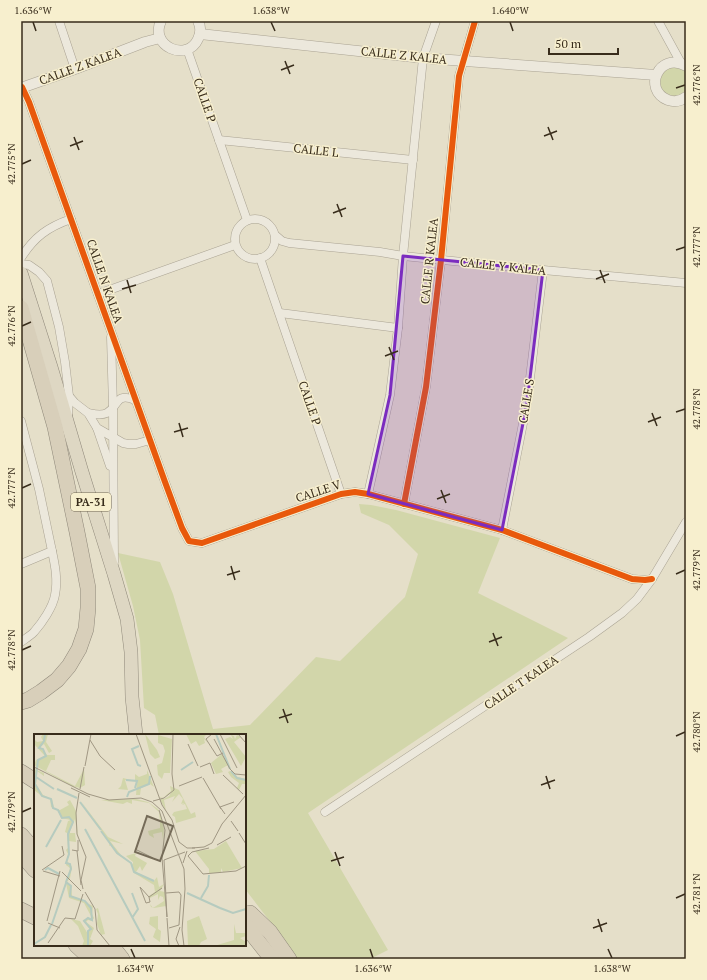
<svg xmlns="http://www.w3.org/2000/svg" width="707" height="980" font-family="'PT Serif',serif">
<rect width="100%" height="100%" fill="#e5dfc9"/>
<!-- green -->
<g fill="#d2d6aa">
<path d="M672,66l9,2 5,4v18c-18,18 -35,-9 -23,-19 2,-2 6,-3 9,-5z"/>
<polygon points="359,504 371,505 396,510 500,538 478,593 568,638 308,813 388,950 370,959 296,959 282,937 245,889 245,735 159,735 155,715 144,708 140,640 133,606 118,553 160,562 173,594 213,729 250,725 316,657 340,661 405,597 418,554 389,525 361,513"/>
</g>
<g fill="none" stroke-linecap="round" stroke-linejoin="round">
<defs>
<g id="minor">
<polyline points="59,21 75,69"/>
<polyline points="658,21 681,63"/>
<polyline points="187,49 247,220"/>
<polyline points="22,87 29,102 165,482 182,528 189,541 202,543 341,494 355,492 368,494 502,530 632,579 645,580 652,579"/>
<polyline points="219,140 413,160"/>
<circle cx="255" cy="239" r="20"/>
<polyline points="275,235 282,241 289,243 380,252 403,256 543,270 686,283"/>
<path d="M21,258c13,-21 27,-31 50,-39"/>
<polyline points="260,258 341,494"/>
<polyline points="21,264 29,265 39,272 47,281 59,327 65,362 69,396 68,415"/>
<polyline points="98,294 235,245"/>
<polyline points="280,313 398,328"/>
<polyline points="111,337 113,407 114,562"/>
<polyline points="69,396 75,403 88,413 97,428 123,443 128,444 136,444 150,440"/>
<path d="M88,413c6,1 13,3 19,0 12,-7 8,-21 28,-13"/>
<polyline points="21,421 39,489 52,551 21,564"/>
<polyline points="97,428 110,466"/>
<polyline points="368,494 390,395 398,328 403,256 423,58 436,21"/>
<polyline points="404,504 426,387 441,260 459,76 475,21"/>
<polyline points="502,530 527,403 543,270"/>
<path d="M21,642c4,-3 9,-6 13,-10 8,-9 19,-25 21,-37 3,-15 0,-30 -3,-44"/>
<polyline points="325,812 589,637 622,613 637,599 652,579 686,522"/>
</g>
<g id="tertiary">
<path d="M161,21c-12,25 26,42 37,18 3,-6 3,-12 0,-18"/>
<polyline points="200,34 423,58 656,75"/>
<path d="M686,66c-27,-15 -44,24 -18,34 6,2 13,1 18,-3"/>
<polyline points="21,88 75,69 145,42 160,38"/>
</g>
<polyline id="trunk" points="21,273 51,367 82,472 114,574 127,619 131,652 132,697 136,735"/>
<g id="motorway">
<polyline points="21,308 55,427 77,532 88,588 88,608 86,629 79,649 69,666 57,680 41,692 28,700 21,702"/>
<polyline points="21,772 35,781"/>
<polyline points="21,835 35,851"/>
<polyline points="21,854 35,870"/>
<polyline points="21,910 35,917"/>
<polyline points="250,913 270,932 289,959"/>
<polyline points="245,925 272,959"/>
<polyline points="76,945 91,959"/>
<polyline points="94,945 105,959"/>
<polyline points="111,945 122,959"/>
</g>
</defs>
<!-- minor casing -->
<use href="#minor" stroke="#aaa393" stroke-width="9"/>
<!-- tertiary casing -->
<use href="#tertiary" stroke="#aaa393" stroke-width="11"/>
<!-- trunk casing -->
<use href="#trunk" stroke="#8f887a" stroke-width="14"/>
<!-- motorway casing -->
<use href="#motorway" stroke="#8f887a" stroke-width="16"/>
<!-- minor -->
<use href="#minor" stroke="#ece8dc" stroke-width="8"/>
<!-- tertiary -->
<use href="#tertiary" stroke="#ece8dc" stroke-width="10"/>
<!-- trunk -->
<use href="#trunk" stroke="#ded7c3" stroke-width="13"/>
<!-- motorway -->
<use href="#motorway" stroke="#d8cfba" stroke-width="15"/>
<defs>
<g id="cycleway">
<polyline points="22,87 29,102 165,482 182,528 189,541 202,543 341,494 355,492 368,494 502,530 632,579 645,580 652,579"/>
<polyline points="404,504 426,387 441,260 459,76 475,21"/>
</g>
</defs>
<!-- cycleway casing -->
<use href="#cycleway" stroke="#f7efce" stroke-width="8"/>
<!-- cycleway -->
<use href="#cycleway" stroke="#e8590c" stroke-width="6"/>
</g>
<!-- marked area -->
<path fill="#7b2cbf" fill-opacity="0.2" stroke="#7b2cbf" stroke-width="3" stroke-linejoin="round" d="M403,256l140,14 -16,133 -25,127 -134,-36 22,-99z"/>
<!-- ticks -->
<path fill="none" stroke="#382c1b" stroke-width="1.5" d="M33,22l3,9M271,22l4,9M510,22l3,9M285,61l5,13M281,70l13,-5M676,88l9,-3M548,127l5,13M544,136l13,-5M74,137l5,13M70,146l13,-5M22,164l9,-4M337,204l5,13M333,213l13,-5M676,250l9,-3M600,270l5,13M596,279l13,-5M127,280l4,13M122,289l14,-4M22,326l9,-4M389,347l5,13M385,356l13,-5M676,412l9,-3M652,413l5,13M648,422l13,-5M179,423l4,14M174,432l14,-4M22,488l9,-4M441,490l5,13M437,499l13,-5M231,566l4,14M676,574l9,-4M227,575l13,-4M493,633l5,13M489,642l13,-5M22,650l9,-4M283,709l5,14M279,718l13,-4M676,736l9,-4M546,776l4,13M541,785l14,-5M22,812l9,-4M335,852l5,14M331,861l13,-4M676,898l9,-4M598,919l4,13M593,928l14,-5M131,949l4,9M370,949l3,9M608,949l4,9"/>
<g text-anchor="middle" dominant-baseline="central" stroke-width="3" stroke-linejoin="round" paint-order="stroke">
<!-- shield labels -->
<rect fill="#f7efce" stroke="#716651" stroke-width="1" x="71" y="493" width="40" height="18" rx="3"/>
<g font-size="11" font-weight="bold" fill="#382c1b">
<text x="91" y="502">PA-31</text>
</g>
<!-- street labels -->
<g font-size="12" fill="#382c1b" stroke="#f7efce">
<text transform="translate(404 55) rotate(6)">CALLE Z KALEA</text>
<text transform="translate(80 66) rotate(-20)">CALLE Z KALEA</text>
<text transform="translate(205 100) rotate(71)">CALLE P</text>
<text transform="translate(316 150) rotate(6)">CALLE L</text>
<text transform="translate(429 261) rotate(-84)">CALLE R KALEA</text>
<text transform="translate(503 266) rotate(6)">CALLE Y KALEA</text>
<text transform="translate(105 281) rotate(71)">CALLE N KALEA</text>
<text transform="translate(526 401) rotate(-81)">CALLE S</text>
<text transform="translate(310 403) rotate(71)">CALLE P</text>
<text transform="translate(318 491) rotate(-18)">CALLE V</text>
<text transform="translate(521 682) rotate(-34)">CALLE T KALEA</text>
</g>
</g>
<!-- overview -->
<g transform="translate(34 734)">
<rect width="212" height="212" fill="#e5dfc9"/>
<path d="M9,0h5l-2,8 6,9 -3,2 -5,-9 -4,3 7,8h8v5h-4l-5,11 29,15 9,-17 1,16 -5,3 -8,-2 -38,-21 2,-5 9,-4 -11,-12v-5l3,3 6,-1 -2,-4zM111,0l12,16 3,7 -5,2 -5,-5zM152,0h21l-3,3 4,6 -4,-4 1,4 -6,3 -3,-5 -5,3zM124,1l14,4 -2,34h-6l-2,6 -4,-4 -1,-10 5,-2 3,-12 -2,-6 -5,-2zM197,1l3,1 1,3 2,-4 4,2 -7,5 12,15 -5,9 -16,-27 5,-2 3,2zM188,20l6,11 -7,4 2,3 -7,2 -5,-11zM0,35l10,4v3l-7,-5 -1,13 7,11 9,4 2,9 6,2 9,-5 -2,-3 3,-2 6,11 2,28 -3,-20 -5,12v2h5l1,9 -7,-1v12l-2,8 5,6 -2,11 -3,4 4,3 1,11 21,10 -1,8 2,4 -2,3 -4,-1 -2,2 8,6 -4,11 3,2 -3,5h-8l2,-5 -6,-15 -7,-7 9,2 8,13 1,-6 -6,-8 9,-2 -8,-15 -15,-5 -3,-15 4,-15 -4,-3 2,-11 -2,-4 2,-2 -1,-15 -2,-1 3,-11 3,-1 -10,-2 -3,-8 -7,-3 -1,-9 -7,-1 -9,-7zM113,36l7,17 -4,-3 -9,4 -1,7h-4l1,-14 -12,-1 3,10 -10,-1 3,-3 2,-8 12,3v-7l4,3 8,-3zM196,37l7,6 9,2v5h-4l-3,6 -2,-2 2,-5 -8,-6 -3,-5zM136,52l9,4 12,24 4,-2 1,5 -20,6 -1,-6 -3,-2 2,-3 13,-3 -2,-5 -3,1 2,-2 -3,1 2,-5 -4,-5 -7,8 3,-6 -11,4 2,11 -6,-11 2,-2h-2l-1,-1 4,1 1,1 5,-3 3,-5 -4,4 -3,2 -2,1 8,-7zM102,65l12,3 10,7 3,7 3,13 -1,11 -1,-8 -9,2 1,4 -5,-3 -1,-4 12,-3v-7l-1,-9 -10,-9 -17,-3v4l-5,-2 -4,2 -22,-4zM46,66l28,37 15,7 -13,-3 11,14 12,9v-2l-7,-6 10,-3 -1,3 12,7 -5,8 -2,-5 -4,6 18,9 3,-4 2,10 5,-3 -4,7 5,1 1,14 -12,2 -3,-1 -1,-3 3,4 11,-7 -1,-4 -3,-1 -2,4v-6l-8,4 -1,-2 6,-4 -1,-7 -20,-12 -3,-10 -14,-9 -6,-9 -2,1 1,-3zM192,107l16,27 -19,4 -2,-4v5h-12v-4l-14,-18 19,-2zM64,174l7,26 -4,1 -4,-11 1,-10 -2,-5zM124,182v13l3,2 -1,11 -7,-5 3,-8 -7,-5 1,-7zM165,182l8,23 -6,3 -2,4h-11l-1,-25zM200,190l2,9h10v3l-6,2 6,4v4h-32l20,-6z" fill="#d2d6aa"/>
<path fill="none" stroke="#b6cbbf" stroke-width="2" d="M11,0l-1,7 -5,7 4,1 3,7 -8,4 -3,24 7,12 9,3 2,9 5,2 4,8 7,-1 4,5 -5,12 1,20 -3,9 4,1 1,5 -5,13 5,4 -1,10 15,5 6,7 1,12 -4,-2 -4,3 7,8 -3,2v15M182,0l14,35M105,12l-7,3 6,16 3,1M147,36l12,-8M197,37l6,7 9,2M2,43l18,12M92,46l11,1 -2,7M23,55l20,9M93,63l2,-5 20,-8 1,-8M46,68l21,28M51,95l60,112M67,97l16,22 14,10 3,9 20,9M12,113l15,-27M11,136l3,-2 11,6M98,159l6,16 -6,9M153,159l33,15M167,164l7,-12 1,-11M186,174l13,5 13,-4M18,190l14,-41M0,210l11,-7 6,-12"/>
<path fill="none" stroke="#a09783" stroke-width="1" d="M102,0l26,71 10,15 7,22 8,6h8M178,0l-6,5 11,17 6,-3M186,0l17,34M204,0l8,9M180,5l16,30M56,6l10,16 15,14M154,10l10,22M51,32l6,-32M0,33l54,27 21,6 32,-2 11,4 10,9 22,58 1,20 -3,41 2,16M166,33l10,-4 4,11M196,35l5,5 11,1M138,40l1,-40M189,41l20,19M169,44l18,31M145,52l23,-9M37,54l19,9M46,55l4,-22M45,59l-3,20 1,21 9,23 -5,23 2,9M119,67l11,-3 10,-8 -2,-16M125,76l6,20 -3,28 5,59 -3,-57 21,-8M191,80l-5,-7 14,-5M197,87l7,10M205,99l7,11M183,111l14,-8M158,114l12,-1 8,-4 10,-19 24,-29M175,114l-17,4 -4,4 15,18 33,-3 10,-5M38,116l6,1v-11M103,116l16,8M43,117l4,34M149,129l4,-12M8,136l22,-15 -2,-9M9,137l17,5M28,138l19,19M106,153l9,10 1,5 -4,1zM51,158l10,17 2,21 13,16M132,159l13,-1 2,3 -2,30 -10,3M115,163l13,-9M133,184l2,28M13,187l13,-50M14,189l12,5M14,209l17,-25 10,1 8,-25M145,212l-3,-7 4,-12"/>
<path fill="#756b58" fill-opacity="0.15" stroke="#756b58" stroke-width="2" d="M113,82l26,10 -13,35 -25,-9z"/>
<rect width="212" height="212" fill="none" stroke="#382c1b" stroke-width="2"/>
</g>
<!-- border -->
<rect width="707" height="980" fill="none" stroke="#f7efce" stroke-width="44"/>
<!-- scale -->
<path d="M549 48v6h69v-6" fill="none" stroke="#382c1b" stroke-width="2"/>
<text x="555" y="48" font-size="12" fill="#382c1b" stroke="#f7efce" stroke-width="3" paint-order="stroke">50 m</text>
<rect x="22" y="22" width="663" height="936" fill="none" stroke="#382c1b" stroke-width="1.5"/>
<g font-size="10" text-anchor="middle" fill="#382c1b">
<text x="33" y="14">1.636°W</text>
<text x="271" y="14">1.638°W</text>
<text x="510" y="14">1.640°W</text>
<text transform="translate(696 85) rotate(-90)" y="4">42.776°N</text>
<text transform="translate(11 164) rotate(-90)" y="4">42.775°N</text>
<text transform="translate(696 247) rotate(-90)" y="4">42.777°N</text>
<text transform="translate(11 326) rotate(-90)" y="4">42.776°N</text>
<text transform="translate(696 409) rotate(-90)" y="4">42.778°N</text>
<text transform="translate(11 488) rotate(-90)" y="4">42.777°N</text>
<text transform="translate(696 570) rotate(-90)" y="4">42.779°N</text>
<text transform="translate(11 650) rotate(-90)" y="4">42.778°N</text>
<text transform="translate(696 732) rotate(-90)" y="4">42.780°N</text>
<text transform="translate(11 812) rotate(-90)" y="4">42.779°N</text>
<text transform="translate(696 894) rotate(-90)" y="4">42.781°N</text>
<text x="135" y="972">1.634°W</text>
<text x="373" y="972">1.636°W</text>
<text x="612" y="972">1.638°W</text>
</g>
</svg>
